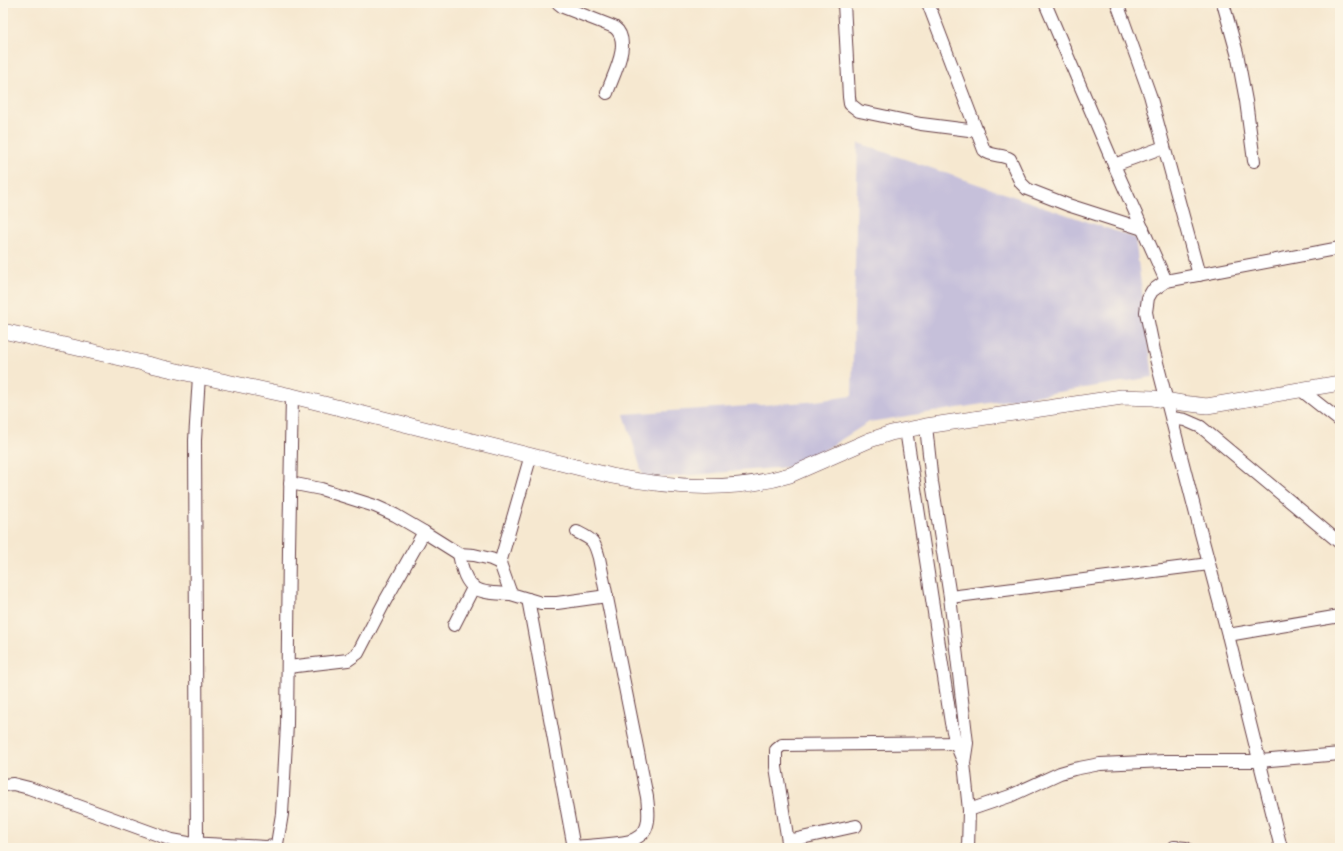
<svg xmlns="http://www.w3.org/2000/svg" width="1343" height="851" font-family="Vollkorn,serif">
<rect width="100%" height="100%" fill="#fcf5e5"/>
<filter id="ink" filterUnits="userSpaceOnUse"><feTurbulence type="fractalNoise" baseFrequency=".025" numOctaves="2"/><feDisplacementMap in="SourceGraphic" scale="8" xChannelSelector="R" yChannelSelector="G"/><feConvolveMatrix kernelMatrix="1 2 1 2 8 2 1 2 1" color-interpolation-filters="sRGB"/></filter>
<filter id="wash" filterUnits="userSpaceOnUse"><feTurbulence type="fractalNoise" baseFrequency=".012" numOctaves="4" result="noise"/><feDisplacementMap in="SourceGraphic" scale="16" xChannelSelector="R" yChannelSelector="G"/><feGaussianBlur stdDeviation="0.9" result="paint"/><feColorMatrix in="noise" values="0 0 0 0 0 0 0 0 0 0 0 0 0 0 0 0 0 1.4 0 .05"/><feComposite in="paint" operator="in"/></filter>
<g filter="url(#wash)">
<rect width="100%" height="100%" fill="#f6e8d0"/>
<!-- industrial -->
<polygon fill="#c6c0da" points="858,143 1135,238 1153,377 869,422 799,466 644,479 624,414 808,402 852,396"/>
</g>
<g filter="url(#ink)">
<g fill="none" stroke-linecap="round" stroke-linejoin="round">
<defs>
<g id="minor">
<path d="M558,3l5,4 51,20c19,14 -1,48 -7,66"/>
<polyline points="844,3 849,97 850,104 859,111 921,124 977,131"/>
<path d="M928,3l56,147c7,7 18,4 26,9l11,24 6,6 41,16 75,24"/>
<polyline points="1045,3 1114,165 1166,281"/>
<polyline points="1117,3 1150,95 1199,275"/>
<polyline points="1223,3 1237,53 1246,101 1254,161"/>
<polyline points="1114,165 1164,147"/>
<polyline points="1301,390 1340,421"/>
<polyline points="1172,418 1185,420 1201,427 1340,543"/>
<polyline points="926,426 932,482 950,597 967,743 964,763 969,810 968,848"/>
<polyline points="906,430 951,723 956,744 964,763"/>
<polyline points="531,455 500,563 511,594 541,603 557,603 607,596"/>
<polyline points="290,483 321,489 375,506 395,515 424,532 459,554 474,555 491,559 500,563"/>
<path d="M459,554c7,37 16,39 52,40"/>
<polyline points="950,597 1209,564"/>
<polyline points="528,599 574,848"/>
<polyline points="454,625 473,588"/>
<polyline points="1228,635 1340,616"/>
<polyline points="288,667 348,660 358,653 385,601 424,532"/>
<polyline points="3,785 13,784 29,788 172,840 188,843 266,847 275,846 277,844 282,814 287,724 289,550 292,396"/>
<polyline points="969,810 1010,796 1060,773 1074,769 1100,764 1165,761 1260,761 1340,754"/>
<polyline points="788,841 856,826"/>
<polyline points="197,844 195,440 199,376"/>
<path d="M574,847c18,-2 38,-2 56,-6 6,-2 14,-7 16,-13 4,-9 2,-21 1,-31l-48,-239c-5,-18 -6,-18 -22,-26"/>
<polyline points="1174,847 1186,848"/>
<polyline points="789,848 776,767 776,750 782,745 964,743"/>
<polyline points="1281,848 1228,635 1199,526 1154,351 1146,312 1148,298 1152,291 1166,281 1340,248"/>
</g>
<path id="tertiary" d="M3,331l196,45 93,20 320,80c58,12 121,16 178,-1l80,-35 21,-7 35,-7 196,-29 31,1 29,5 25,3 133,-23"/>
</defs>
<!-- minor casing -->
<use href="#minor" stroke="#643d44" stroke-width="14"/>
<!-- tertiary casing -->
<use href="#tertiary" stroke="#643d44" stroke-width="16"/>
<!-- minor -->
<use href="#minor" stroke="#fff" stroke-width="12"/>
<!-- tertiary -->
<use href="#tertiary" stroke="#fff" stroke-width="15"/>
</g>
</g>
<!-- margin -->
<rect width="1343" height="851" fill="none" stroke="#fcf5e5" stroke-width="16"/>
</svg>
